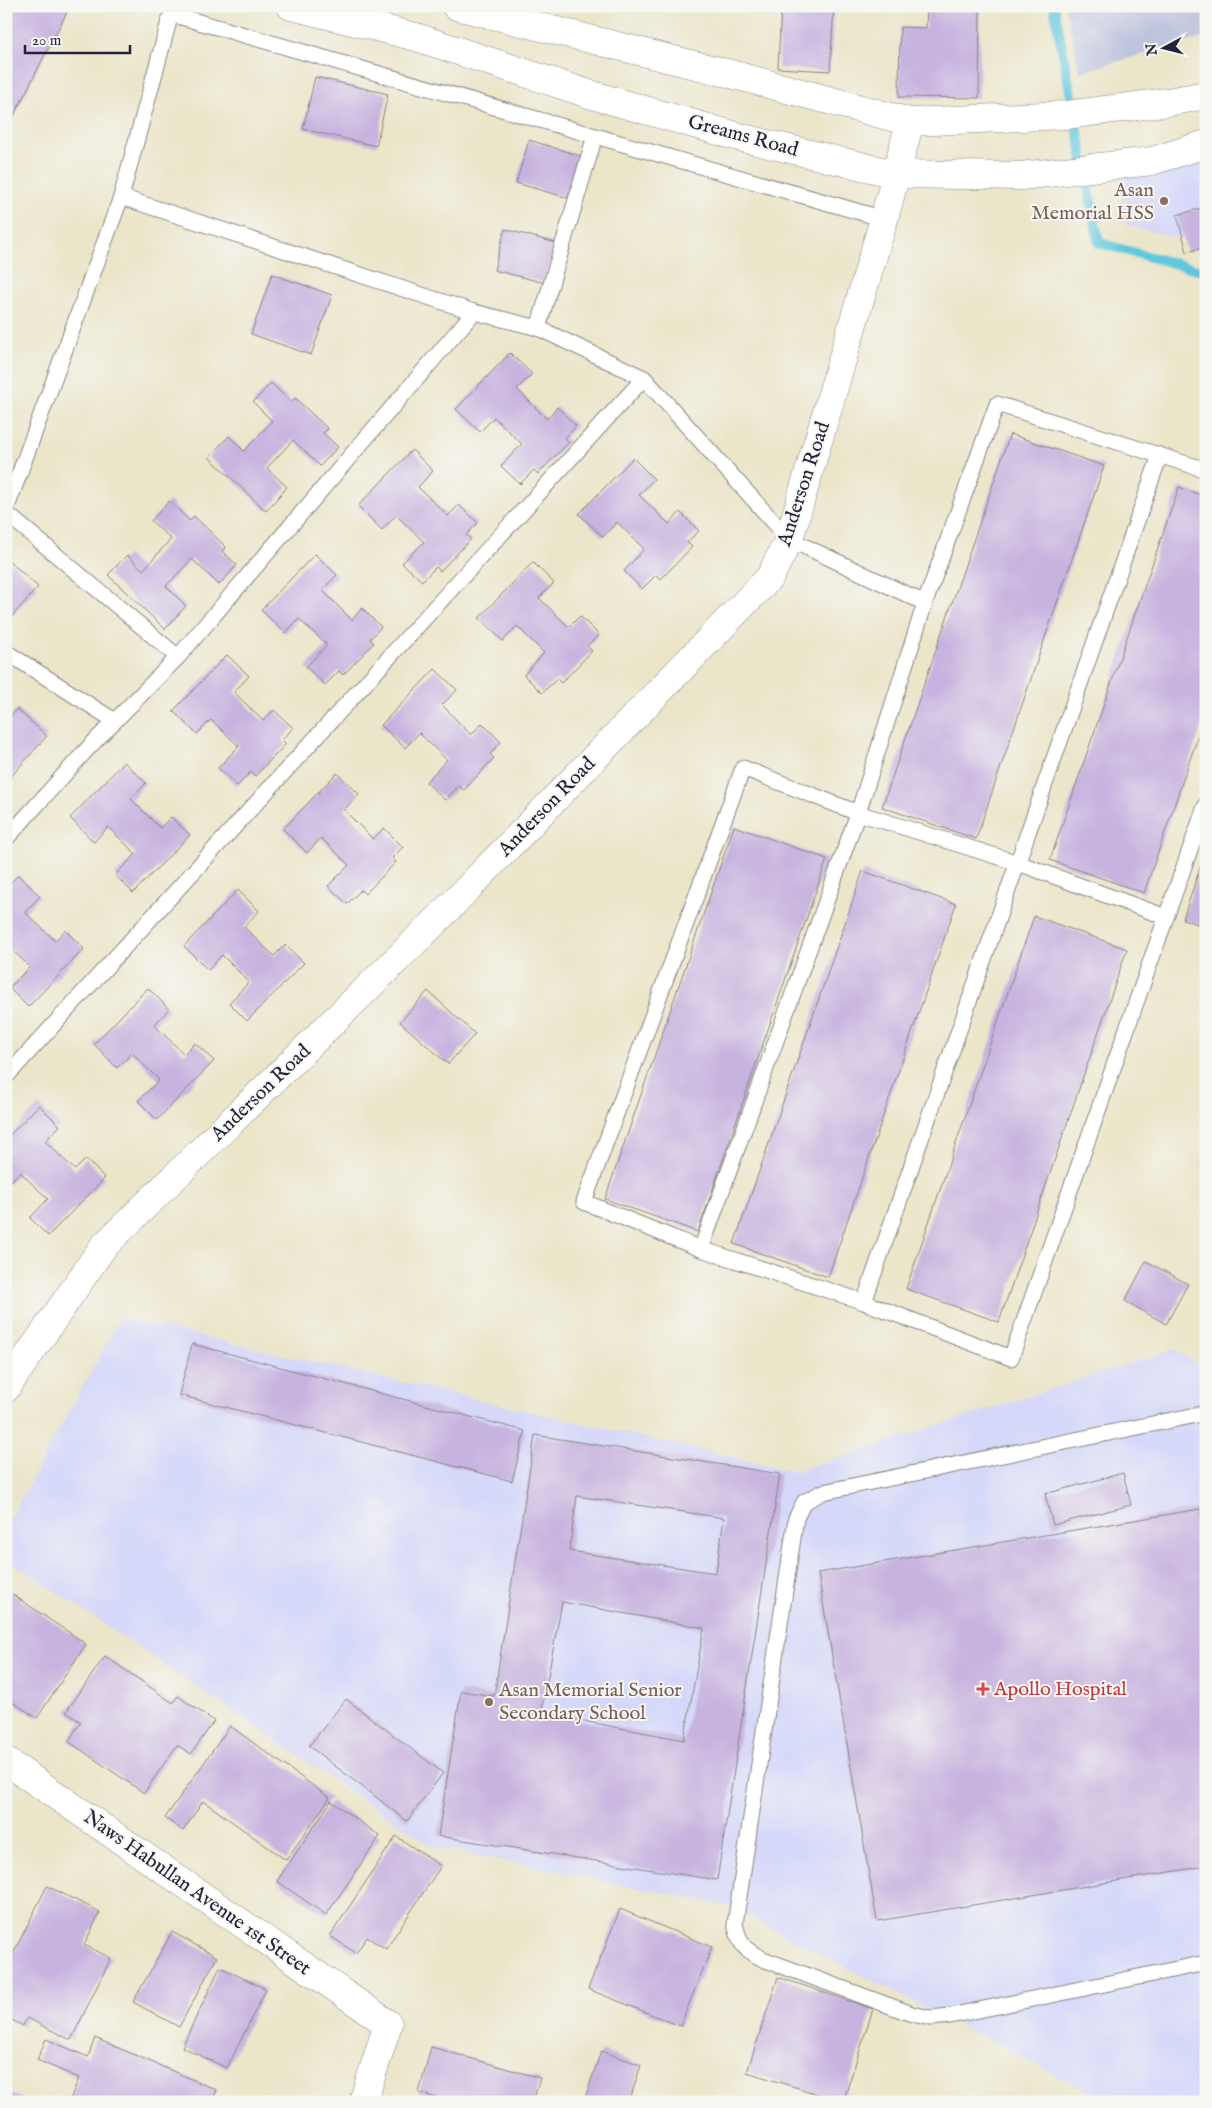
<svg xmlns="http://www.w3.org/2000/svg" width="1212" height="2108" font-family="'IM FELL English',serif">
<rect width="100%" height="100%" fill="#f6f6f2"/>
<filter id="ink" filterUnits="userSpaceOnUse"><feTurbulence type="fractalNoise" baseFrequency=".02" numOctaves="2"/><feDisplacementMap in="SourceGraphic" scale="10" xChannelSelector="R" yChannelSelector="G"/><feConvolveMatrix kernelMatrix="1 2 1 2 8 2 1 2 1" color-interpolation-filters="sRGB"/></filter>
<filter id="wash" filterUnits="userSpaceOnUse"><feTurbulence type="fractalNoise" baseFrequency=".0096" numOctaves="4" result="noise"/><feDisplacementMap in="SourceGraphic" scale="20" xChannelSelector="R" yChannelSelector="G"/><feGaussianBlur stdDeviation="1.12" result="paint"/><feColorMatrix in="noise" values="0 0 0 0 0 0 0 0 0 0 0 0 0 0 0 0 0 1.4 0 .05"/><feComposite in="paint" operator="in"/></filter>
<g filter="url(#wash)">
<rect width="100%" height="100%" fill="#ebe5c9"/>
<!-- built -->
<g fill="#d5d8f9">
<polygon points="1206,153 1206,245 1126,225 1120,177"/>
<polygon points="121,1318 795,1472 1175,1349 1206,1371 1206,2102 1109,2102 727,1906 432,1846 6,1558 6,1525"/>
</g>
<!-- industrial -->
<polygon fill="#bdc3de" points="1065,6 1206,6 1206,37 1080,72"/>
<g fill="none" stroke-linecap="round" stroke-linejoin="round">
<!-- stream -->
<polyline stroke="#61c7de" stroke-width="10" points="1054,6 1099,243 1206,272"/>
</g>
<g id="blocks">
<!-- building -->
<g fill="#c7b3df" fill-rule="evenodd">
<polygon points="6,6 70,6 6,131"/>
<polygon points="781,6 834,6 830,71 778,68"/>
<polygon points="927,6 980,6 979,98 899,97 900,27 926,28"/>
<polygon points="315,77 388,94 376,146 303,129"/>
<polygon points="529,140 581,156 568,198 516,183"/>
<polygon points="1206,207 1206,261 1205,261 1202,248 1187,252 1177,215"/>
<polygon points="505,229 556,243 545,283 494,270"/>
<polygon points="272,274 332,295 311,355 251,334"/>
<polygon points="510,353 532,374 517,389 547,419 557,407 576,426 565,438 569,442 538,474 534,470 520,484 501,466 522,444 494,417 480,432 456,409"/>
<polygon points="271,383 291,402 295,398 328,429 323,433 338,447 320,466 293,440 267,468 287,487 266,511 209,457 229,436 244,451 272,421 253,402"/>
<polygon points="1010,434 1104,466 976,839 882,807"/>
<polygon points="412,450 433,471 418,487 448,516 459,505 478,523 466,535 471,539 440,571 436,567 422,581 402,563 424,542 396,515 382,530 358,506"/>
<polygon points="633,458 654,479 639,495 669,524 680,512 699,531 687,542 692,547 661,579 656,575 642,589 624,571 644,549 617,522 603,537 579,514"/>
<polygon points="1179,487 1206,497 1206,713 1144,893 1050,860"/>
<polygon points="169,501 190,521 194,516 226,547 222,551 237,565 219,585 192,559 166,586 186,606 165,629 108,575 127,555 143,570 171,539 151,521"/>
<polygon points="315,554 337,575 322,590 352,620 362,608 381,627 370,639 374,643 343,675 339,671 325,685 306,667 327,645 299,619 285,633 261,610"/>
<polygon points="6,558 38,587 6,623"/>
<polygon points="533,562 554,583 539,598 569,627 580,616 599,635 587,646 592,651 561,683 557,679 542,693 524,675 544,653 517,626 503,641 479,618"/>
<polygon points="227,655 249,676 234,692 263,721 274,710 293,728 282,740 286,744 255,776 251,772 237,786 218,768 239,746 211,720 197,734 173,711"/>
<polygon points="435,669 457,690 442,705 471,735 482,723 501,742 490,754 494,758 464,790 459,786 445,800 426,782 447,760 419,733 405,748 381,725"/>
<polygon points="17,709 47,736 6,782 6,721"/>
<polygon points="124,762 146,783 131,799 160,828 171,817 190,835 133,893 115,875 136,854 108,827 94,842 70,818"/>
<polygon points="337,773 359,794 344,810 373,839 384,828 403,847 392,858 396,862 365,894 361,890 347,904 328,886 349,865 321,838 307,853 283,829"/>
<polygon points="734,826 827,859 698,1232 605,1199"/>
<polygon points="1205,853 1206,853 1206,927 1183,919"/>
<polygon points="863,871 956,904 828,1277 734,1244"/>
<polygon points="18,875 40,896 25,912 55,941 65,930 84,949 28,1007 9,988 30,967 6,944 6,888"/>
<polygon points="238,890 259,911 244,927 274,956 285,945 304,963 247,1021 229,1003 249,982 222,955 208,970 184,946"/>
<polygon points="1034,916 1127,949 999,1322 906,1289"/>
<polygon points="148,988 169,1009 154,1025 184,1054 195,1043 214,1061 157,1120 138,1101 159,1080 132,1053 117,1068 94,1044"/>
<polygon points="428,991 475,1034 448,1064 400,1022"/>
<polygon points="39,1105 60,1126 45,1141 75,1170 86,1159 105,1178 48,1236 30,1218 48,1199 20,1172 8,1184 6,1182 6,1139"/>
<polygon points="1146,1261 1188,1284 1166,1324 1125,1301"/>
<polygon points="192,1344 525,1431 512,1481 179,1395"/>
<path d="M535,1435l245,39 -63,406 -279,-44 23,-145 33,5zM577,1496l147,22 -8,55 -147,-22zM562,1602l142,26 -20,112 -143,-27z"/>
<polygon points="1123,1473 1131,1505 1053,1525 1045,1494"/>
<polygon points="1200,1509 1206,1541 1206,1866 877,1921 818,1573"/>
<polygon points="6,1590 86,1644 37,1718 6,1698"/>
<polygon points="105,1656 173,1703 178,1696 214,1721 191,1754 177,1745 144,1793 68,1741 81,1722 66,1712"/>
<polygon points="346,1699 443,1773 407,1821 309,1746"/>
<polygon points="230,1726 330,1798 286,1860 203,1801 183,1831 165,1818"/>
<polygon points="331,1801 380,1836 326,1915 277,1881"/>
<polygon points="396,1836 441,1866 386,1949 367,1937 356,1953 330,1936"/>
<polygon points="47,1886 100,1912 84,1945 111,1958 71,2040 27,2018 23,2026 6,2017 6,1968"/>
<polygon points="620,1909 712,1947 680,2026 588,1989"/>
<polygon points="172,1932 217,1957 179,2027 133,2002"/>
<polygon points="220,1967 266,1989 227,2068 182,2047"/>
<polygon points="778,1977 873,2009 843,2102 747,2072"/>
<polygon points="95,2038 217,2090 212,2102 69,2102 79,2078 37,2060 46,2039 88,2057"/>
<polygon points="431,2047 540,2078 533,2102 451,2102 419,2093"/>
<polygon points="601,2051 641,2065 629,2102 584,2102"/>
<polygon points="6,2092 30,2102 6,2102"/>
</g>
</g>
</g>
<g filter="url(#ink)">
<use href="#blocks" fill-opacity="0" stroke="#868482" stroke-width="1"/>
<g fill="none" stroke-linecap="round" stroke-linejoin="round">
<defs>
<g id="lane">
<polyline points="121,197 474,312 538,328 644,378 789,539 925,603"/>
<polyline points="538,328 595,136"/>
<polyline points="6,510 121,197 171,14 884,219"/>
<polyline points="6,513 178,657"/>
<polyline points="6,652 115,721"/>
<polyline points="6,839 91,745 178,657 474,312"/>
<polyline points="1166,917 1018,863 858,813 743,768 584,1202 701,1249 864,1302 1011,1358 1206,804"/>
<polyline points="6,1077 644,378"/>
<polyline points="701,1249 858,813 925,603 997,404 1206,470"/>
<polyline points="864,1302 1160,455"/>
<path d="M1206,1413l-383,79 -19,10 -8,16 -61,406c5,21 8,25 28,35l149,55 19,4 19,-2 256,-53"/>
</g>
<g id="street">
<polyline points="6,1388 103,1247 439,918 770,577 789,539 884,219 910,122"/>
<polyline points="6,1761 388,2024 363,2102"/>
</g>
<g id="secondary">
<polyline points="291,6 416,37 589,94 743,138 895,174 1021,176 1152,161 1206,144"/>
<polyline points="456,6 727,73 910,122 1066,115 1168,102 1206,95"/>
</g>
</defs>
<!-- lane casing -->
<use href="#lane" stroke="#868482" stroke-width="17"/>
<!-- street casing -->
<use href="#street" stroke="#868482" stroke-width="29"/>
<!-- secondary casing -->
<use href="#secondary" stroke="#868482" stroke-width="29"/>
<!-- lane -->
<use href="#lane" stroke="#fff" stroke-width="15"/>
<!-- street -->
<use href="#street" stroke="#fff" stroke-width="28"/>
<!-- secondary -->
<use href="#secondary" stroke="#fff" stroke-width="28"/>
</g>
</g>
<!-- markers -->
<g fill="#8d6e63" stroke="#f6f6f2" stroke-width="2">
<circle cx="1164" cy="201" r="5"/>
<circle cx="489" cy="1702" r="5"/>
</g>
<path fill="#e0444e" stroke="#f6f6f2" stroke-width="2" d="M980.5 1681.5h5v5h5v5h-5v5h-5v-5h-5v-5h5z"/>
<g text-anchor="middle" dominant-baseline="central" stroke-width="4" stroke-linejoin="round" paint-order="stroke">
<!-- street labels -->
<g font-size="20" fill="#22223b" stroke="#f6f6f2">
<text transform="translate(743 136) rotate(15)">Greams Road</text>
<text transform="translate(804 484) rotate(-72)">Anderson Road</text>
<text transform="translate(547 807) rotate(-46)">Anderson Road</text>
<text transform="translate(261 1093) rotate(-44)">Anderson Road</text>
<text transform="translate(197 1893) rotate(35)">Naws Habullan Avenue 1st Street</text>
</g>
<!-- education labels -->
<g font-size="20" fill="#785e54" stroke="#f6f6f2" text-anchor="end">
<text x="1154" y="190">Asan<tspan x="1154" dy="23">Memorial HSS</tspan></text>
<text x="499" y="1690" text-anchor="start">Asan Memorial Senior<tspan x="499" dy="23">Secondary School</tspan></text>
</g>
<!-- health labels -->
<g font-size="20" fill="#be3a42" stroke="#f6f6f2" text-anchor="start">
<text x="994" y="1689">Apollo Hospital</text>
</g>
</g>
<!-- margin -->
<rect width="1212" height="2108" fill="none" stroke="#f6f6f2" stroke-width="25"/>
<!-- north arrow -->
<g transform="translate(1164 48) rotate(263)" stroke="#f6f6f2" stroke-width="4" paint-order="stroke">
<path d="M0-4L9 19L0 12L-9 19Z" fill="#22223b"/>
<text y="-8" font-size="14" font-weight="bold" text-anchor="middle" fill="#22223b">N</text>
</g>
<!-- scale -->
<path d="M25 45v8h105v-8" fill="none" stroke="#22223b" stroke-width="2.5"/>
<text x="32" y="45" font-size="15" fill="#22223b" stroke="#f6f6f2" stroke-width="4" paint-order="stroke">20 m</text>
</svg>
